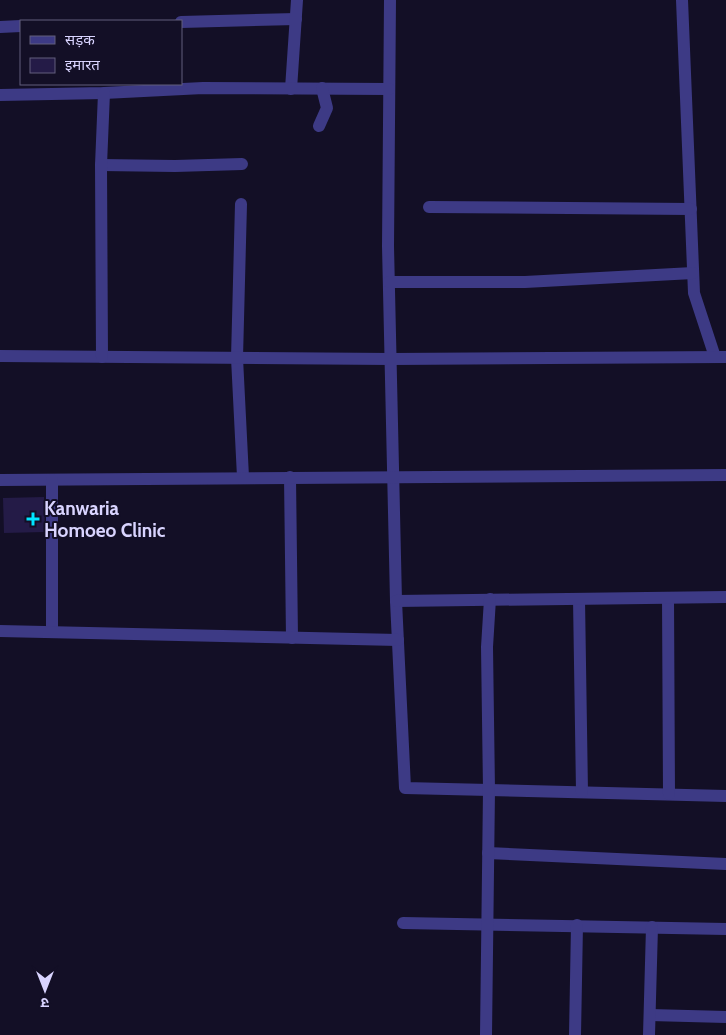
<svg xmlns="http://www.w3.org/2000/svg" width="726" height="1035" font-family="Cabin,'Noto Sans Devanagari',sans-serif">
<rect width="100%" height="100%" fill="#130f26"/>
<!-- building -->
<polygon fill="#241b47" points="44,497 45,532 4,533 3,498"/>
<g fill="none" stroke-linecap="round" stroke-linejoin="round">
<!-- minor -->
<g stroke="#3d3a85" stroke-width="12">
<polyline points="390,0 388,246 396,601 405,788 726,796"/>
<polyline points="682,0 694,293 715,357"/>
<polyline points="181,22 296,19"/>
<polyline points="0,27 21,26"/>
<polyline points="291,89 297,0"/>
<polyline points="0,95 104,93 203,88 389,89"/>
<polyline points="319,126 327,108 322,88"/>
<polyline points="101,165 175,166 242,164"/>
<polyline points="241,204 237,358 243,477"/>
<polyline points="429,207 691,209"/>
<polyline points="389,282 525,282 693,273"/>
<polyline points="0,356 392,359 726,357"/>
<polyline points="102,357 101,165 104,93"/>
<polyline points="290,477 292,638"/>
<polyline points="0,480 726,475"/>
<polyline points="52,480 52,631"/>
<polyline points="668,598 669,794"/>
<polyline points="579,599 582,792"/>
<polyline points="396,601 726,597"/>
<polyline points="0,631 398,640"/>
<polyline points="488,853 726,864"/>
<polyline points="403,923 726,929"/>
<polyline points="650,1015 726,1017"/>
<polyline points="486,1035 489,790 487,647 490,599"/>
<polyline points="575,1035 577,925"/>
<polyline points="649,1035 652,927"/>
</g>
</g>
<!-- markers -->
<path fill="#00e5ff" stroke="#130f26" stroke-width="2" d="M30.5 511.5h5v5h5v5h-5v5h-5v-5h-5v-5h5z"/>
<g text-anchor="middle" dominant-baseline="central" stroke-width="4" stroke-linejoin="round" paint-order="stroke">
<!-- poi labels -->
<g font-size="19" font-weight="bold" fill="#d9d4ff" stroke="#130f26" text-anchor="start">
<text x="44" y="508">Kanwaria<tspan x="44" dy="22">Homoeo Clinic</tspan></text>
</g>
</g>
<!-- legend -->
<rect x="20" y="20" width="162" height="65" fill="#130f26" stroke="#625e7d"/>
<rect x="30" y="36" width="25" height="8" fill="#3d3a85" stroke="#625e7d"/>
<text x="65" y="45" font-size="15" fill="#d9d4ff">सड़क</text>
<rect x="30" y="58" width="25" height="15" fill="#241b47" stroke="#625e7d"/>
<text x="65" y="70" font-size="15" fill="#d9d4ff">इमारत</text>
<!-- north arrow -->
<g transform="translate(45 990) rotate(180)" stroke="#130f26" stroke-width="4" paint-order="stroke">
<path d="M0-4L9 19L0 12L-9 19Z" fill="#d9d4ff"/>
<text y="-8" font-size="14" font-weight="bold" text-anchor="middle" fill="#d9d4ff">उ</text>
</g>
</svg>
